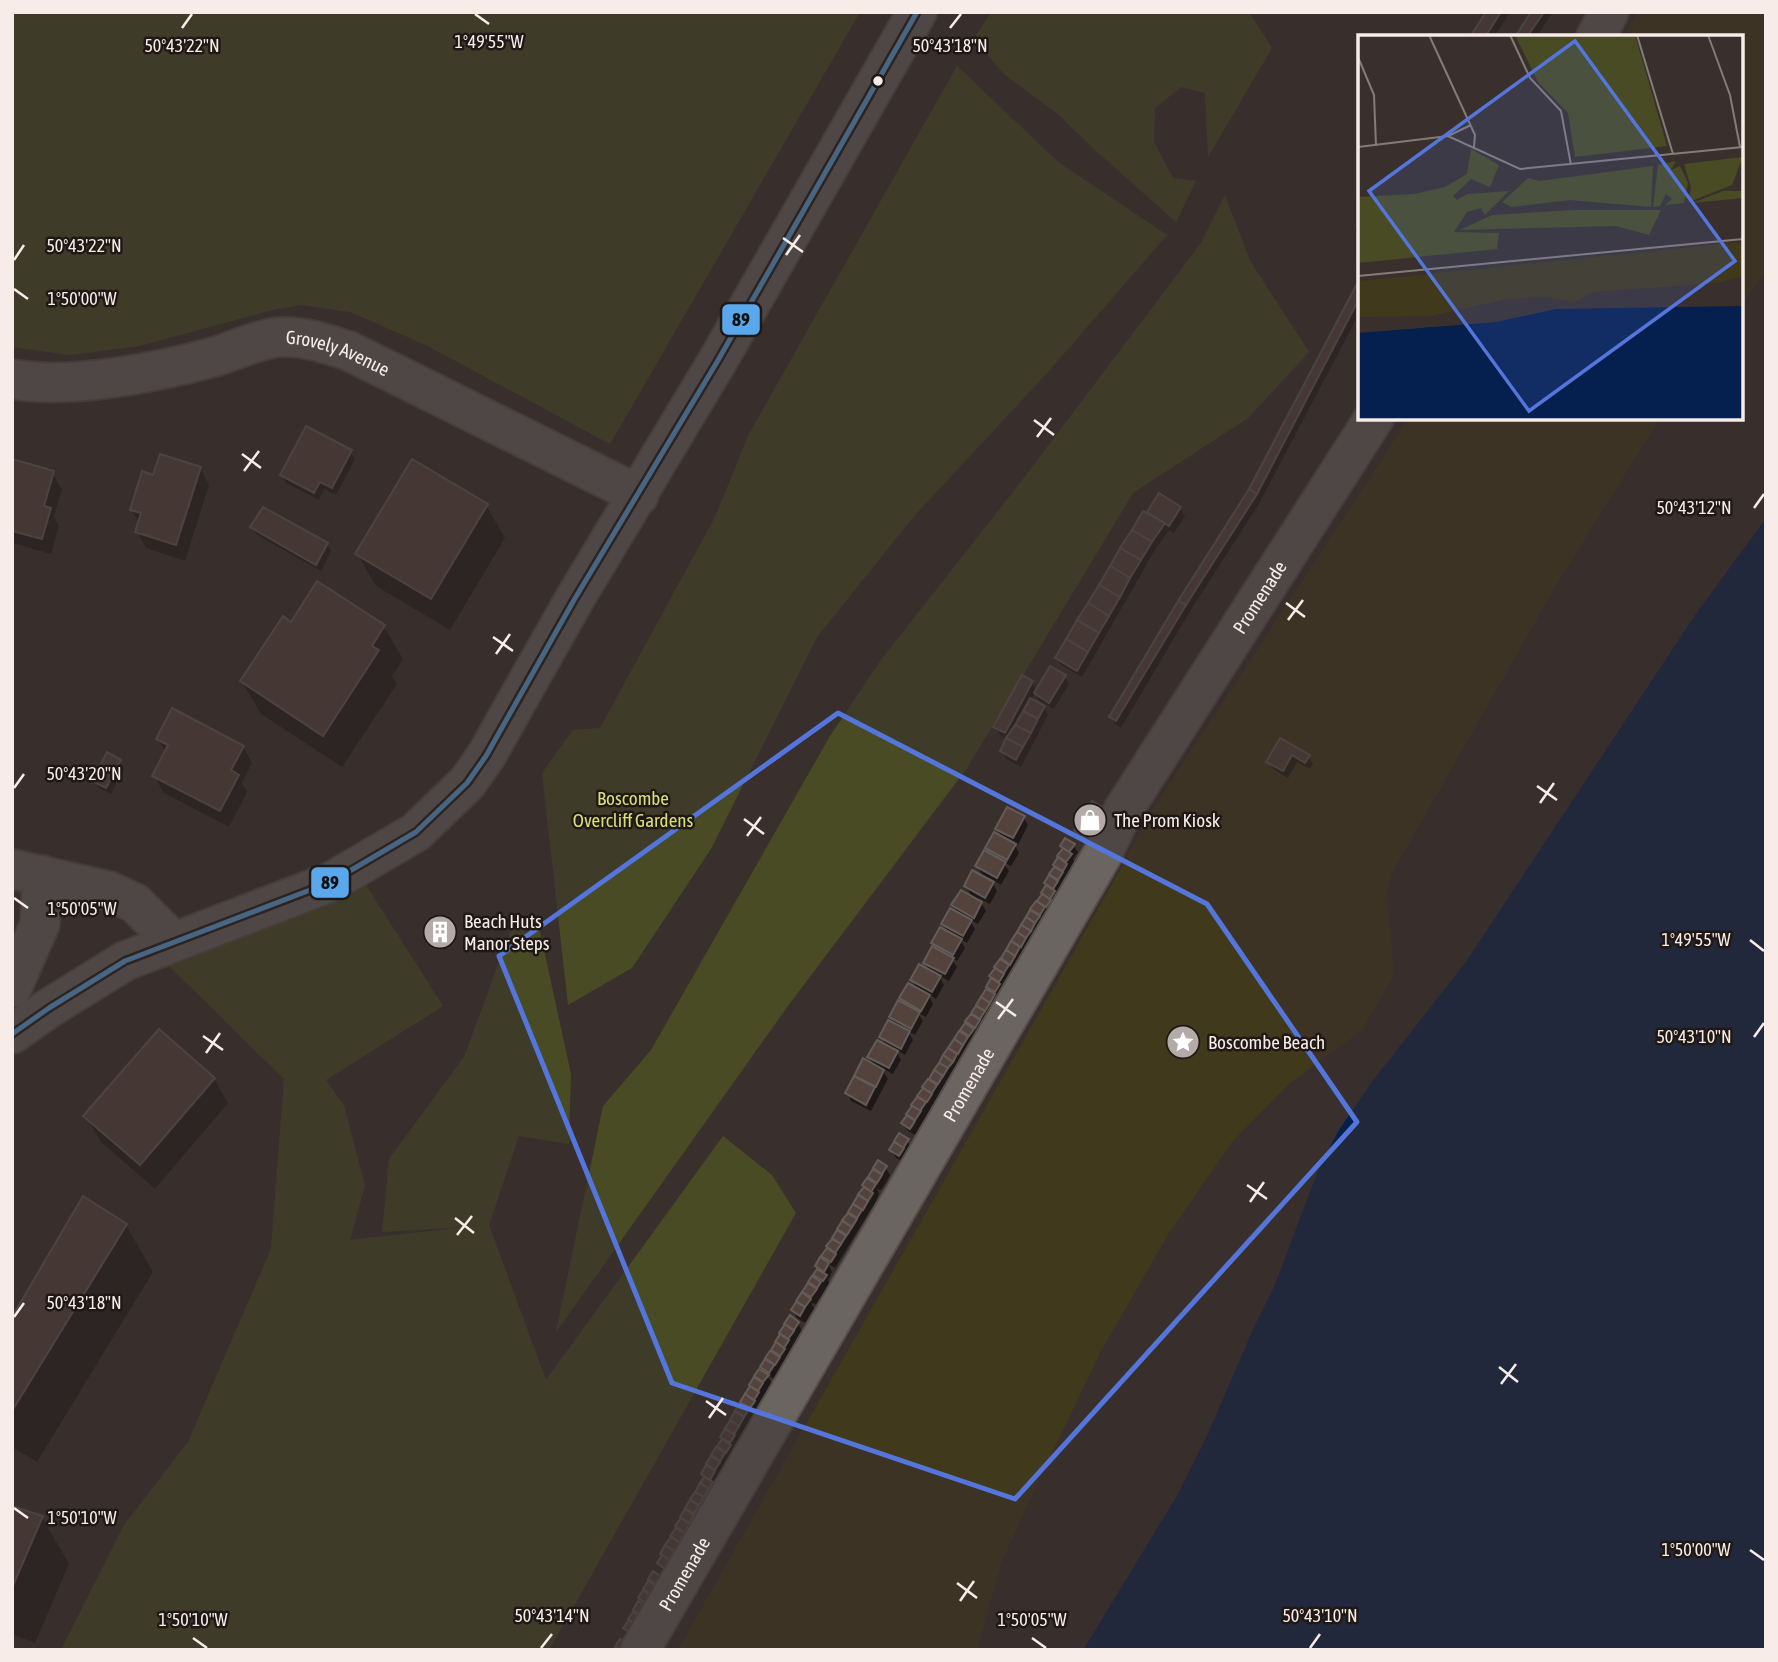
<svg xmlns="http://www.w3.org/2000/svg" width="1778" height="1662" font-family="'Asap Condensed',sans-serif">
<rect width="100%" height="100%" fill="#39302d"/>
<!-- green -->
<g fill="#484b24">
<polygon points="12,12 860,12 610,444 426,345 350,312 301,305 276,309 139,346 70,355 12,347"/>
<polygon points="991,12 1249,12 1272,48 1208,157 1205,93 1181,87 1155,108 1154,142 1173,178 1196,181 1176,222 1095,150 1059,115 1005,75 974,39"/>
<polygon points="957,66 1058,162 1167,235 1048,372 914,516 817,637 711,849 632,968 568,1005 542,773 573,730 600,728 715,517 749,434"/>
<polygon points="1225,195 1250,261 1309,352 1248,418 1133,493 967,768 788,1006 556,1332 603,1106 651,1050 830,736 881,660 1017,487 1201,243"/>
<polygon points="362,879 443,1006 326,1080 344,1106 365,1185 350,1240 466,1227 382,1232 389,1159 464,1057 512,927 538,922 571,1074 569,1144 519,1136 489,1225 546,1380 723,1136 772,1175 796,1213 549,1650 61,1650 124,1525 188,1442 271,1249 284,1079 167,964"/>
</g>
<!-- sand -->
<g fill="#41391c">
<polygon points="1638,12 1766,12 1766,272 1741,305 1741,37 1624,37"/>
<polygon points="1409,418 1660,418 1558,582 1392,873 1387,891 1394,975 1362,1030 1289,1084 1232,1142 1169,1233 1101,1351 1036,1486 1001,1563 977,1650 678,1650 1118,874 1148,817"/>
</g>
<!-- water -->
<polygon fill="#05204e" points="1766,518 1766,1650 1083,1650 1178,1494 1206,1438 1253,1329 1274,1287 1319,1168 1339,1130 1371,1083 1465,963 1695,615"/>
<!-- shadow -->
<g fill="#0007">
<polygon points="1488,12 1510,12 1494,37 1472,37"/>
<polygon points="1534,12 1553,12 1536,37 1517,37"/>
<polygon points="1360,223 1360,238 1355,230"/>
<polygon points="1360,282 1360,312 1260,502 1189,613 1121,728 1115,724 1111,717 1251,490"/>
<polygon points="350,452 355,459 336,495 324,489 319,500 286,483 282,475"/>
<polygon points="12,461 52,473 62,489 54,517 59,526 51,554 12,543"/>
<polygon points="200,468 209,485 185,561 146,548 137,532 139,523 132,510 155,477"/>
<polygon points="1160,495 1180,508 1185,516 1174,533 1169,530 1155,550 1082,677 1061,665 1057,658"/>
<polygon points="486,505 505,538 450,630 376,586 357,554"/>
<polygon points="252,527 327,544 331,551 321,571 257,535"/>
<polygon points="318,584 384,627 403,659 392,676 397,684 342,767 261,714 242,682 292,624"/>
<polygon points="1065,677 1069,684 1054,709 1040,701 1035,693 1031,700 1044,707 1048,715 1021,767 1006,759 1002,751 1008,740 1000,735 995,727 1023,678 1032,682 1037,691"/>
<polygon points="158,739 243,747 252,763 242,783 247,792 229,827 164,793 154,776 166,753"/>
<polygon points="1281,740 1308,756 1313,764 1310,769 1297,762 1288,778 1273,769 1268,762"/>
<polygon points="120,761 124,769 111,794 99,788 94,781"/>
<polygon points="1093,803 1093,846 1081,839 1077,831"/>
<polygon points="1024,818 1028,825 1018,845 1013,842 1019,853 1011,866 1003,862 1009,871 1001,885 990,878 997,891 990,904 978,898 986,911 978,924 969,919 975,929 967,943 960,939 965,948 957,961 951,958 957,967 949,981 938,975 944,985 936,999 928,994 933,1004 926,1017 918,1013 923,1021 915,1035 908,1031 913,1040 905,1055 895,1049 901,1060 893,1074 881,1068 888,1079 871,1111 851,1101 847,1093 864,1061 875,1067 869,1057 888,1048 881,1037 896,1026 891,1017 906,1006 901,998 917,990 912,980 931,973 925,963 939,952 933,943 948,933 943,924 959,915 953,905 973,899 966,886 984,878 977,866 993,857 987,847 1002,838 997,829"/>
<polygon points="1073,845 1078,852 1073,859 1075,863 999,999 994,995 998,1003 915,1135 908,1131 903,1123 965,1025 970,1026 967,1021 987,991 992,995 988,986 996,968 1044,895 1048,886 1046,883 1056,867 1059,857 1064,850"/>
<polygon points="431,932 450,933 455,940 444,950"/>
<polygon points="214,1079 228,1103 155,1189 100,1141 86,1116"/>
<polygon points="900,1136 907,1141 912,1148 903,1162 896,1158 891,1150"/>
<polygon points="878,1163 886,1168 890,1175 881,1190 877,1189 879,1193 876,1201 835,1268 828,1264 823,1256"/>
<polygon points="126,1225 153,1272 37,1462 12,1447 12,1320"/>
<polygon points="828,1264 832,1272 828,1280 830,1284 816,1304 811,1303 814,1308 805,1323 797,1318 793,1310 819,1269 817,1266"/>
<polygon points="790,1318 798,1323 802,1331 774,1379 767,1375 772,1383 737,1443 733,1451 734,1453 671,1576 663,1571 659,1563 663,1556 662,1554 706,1478 703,1474 708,1465 717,1450 721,1451 719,1446 724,1440 722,1437 760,1371 766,1375 762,1367"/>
<polygon points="12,1507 42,1517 69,1564 35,1643 12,1634"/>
<polygon points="640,1598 650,1598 634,1650 616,1650 627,1630 625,1628 634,1614 640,1618 635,1610 645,1608"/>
</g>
<!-- building -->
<g fill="#54433c" stroke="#645c59" stroke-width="2">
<polygon points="1486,12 1501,12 1485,37 1470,37"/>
<polygon points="1531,12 1544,12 1527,37 1515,37"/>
<polygon points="1360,278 1360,297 1257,494 1249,489"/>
<polygon points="306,426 352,450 332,488 320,482 314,493 280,475"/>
<polygon points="160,454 201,467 176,545 135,532 141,513 130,510 142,471 153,475"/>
<polygon points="12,459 54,471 44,506 51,508 42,539 12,531"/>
<polygon points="412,459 488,504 431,599 355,554"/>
<polygon points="1249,489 1257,494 1186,605 1178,601"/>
<polygon points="1159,493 1181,507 1169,526 1147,512"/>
<polygon points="263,507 328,543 316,565 250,527"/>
<polygon points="1143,511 1165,523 1152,542 1132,530"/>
<polygon points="1132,530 1152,542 1141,560 1120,548"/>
<polygon points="1120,548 1141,560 1130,578 1110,566"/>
<polygon points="1110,566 1130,578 1120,597 1099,585"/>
<polygon points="317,581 385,625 372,646 379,650 323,736 240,681 283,616 291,622"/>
<polygon points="1099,585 1120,597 1109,616 1088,603"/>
<polygon points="1178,601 1186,605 1116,721 1109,717"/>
<polygon points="1088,603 1109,616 1099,633 1077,620"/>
<polygon points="1077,620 1099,633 1088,652 1066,639"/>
<polygon points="1066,639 1088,652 1077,671 1055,658"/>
<polygon points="1050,666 1066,675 1049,703 1034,693"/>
<polygon points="1022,675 1033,681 1005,733 993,727"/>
<polygon points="1030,698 1045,706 1038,719 1023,711"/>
<polygon points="172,708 244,746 231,770 239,775 220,811 152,776 168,745 156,739"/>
<polygon points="1023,711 1038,719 1031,733 1015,725"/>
<polygon points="1015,725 1031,733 1023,747 1006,738"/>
<polygon points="1006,738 1023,747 1016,760 1000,751"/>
<polygon points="1280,738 1310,755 1305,763 1292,755 1283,771 1266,762"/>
<polygon points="107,752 121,760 106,788 92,781"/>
<polygon points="1092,801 1106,809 1088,840 1074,831"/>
<polygon points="1007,807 1025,816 1013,838 995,829"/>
<polygon points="994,832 1016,844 1007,860 985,848"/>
<polygon points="1065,838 1075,844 1069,852 1060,846"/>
<polygon points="1063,848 1072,854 1066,862 1057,856"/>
<polygon points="984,850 1006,862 997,878 975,866"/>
<polygon points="1058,857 1067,864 1063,871 1053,865"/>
<polygon points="1054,867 1063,872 1058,880 1049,874"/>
<polygon points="972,870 994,882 985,898 964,886"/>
<polygon points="1049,875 1058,881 1053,889 1044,883"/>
<polygon points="1046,885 1055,891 1050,899 1041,893"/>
<polygon points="961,890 982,902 974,918 951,905"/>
<polygon points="1042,894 1051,900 1046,907 1037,901"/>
<polygon points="1036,901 1045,907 1040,915 1030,909"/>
<polygon points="950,908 972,920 963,936 941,924"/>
<polygon points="1030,910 1040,916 1035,923 1026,917"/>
<polygon points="1026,917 1035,923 1031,931 1021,925"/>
<polygon points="442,920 452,932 439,943 429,931"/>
<polygon points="1021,925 1031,931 1026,938 1017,932"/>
<polygon points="940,927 962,939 953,955 931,943"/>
<polygon points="1017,932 1026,938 1021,947 1011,941"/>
<polygon points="1011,941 1020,947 1015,956 1006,950"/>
<polygon points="932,946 954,958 945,974 923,963"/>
<polygon points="1006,950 1015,956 1010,965 1001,958"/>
<polygon points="1000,959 1009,965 1004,973 994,967"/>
<polygon points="919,964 941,976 932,992 910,980"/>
<polygon points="995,968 1004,974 999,982 989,976"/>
<polygon points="991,978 1000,984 995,992 986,987"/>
<polygon points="908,983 930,995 921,1011 899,998"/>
<polygon points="986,989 995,994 990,1003 981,997"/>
<polygon points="981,997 990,1003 985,1011 976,1005"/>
<polygon points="898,1000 920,1012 911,1029 889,1017"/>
<polygon points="976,1006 985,1011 980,1019 971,1013"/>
<polygon points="971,1014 980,1020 975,1028 965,1021"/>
<polygon points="888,1020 910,1031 901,1049 879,1037"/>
<polygon points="965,1023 974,1029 969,1036 960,1030"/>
<polygon points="159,1029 215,1078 140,1165 83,1116"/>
<polygon points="959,1031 968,1037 963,1045 954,1039"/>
<polygon points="954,1039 963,1045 958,1054 948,1048"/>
<polygon points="877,1040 898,1051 889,1068 867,1057"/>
<polygon points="948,1048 957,1054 953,1062 943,1055"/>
<polygon points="943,1055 953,1062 948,1068 939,1063"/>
<polygon points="863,1058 884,1070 876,1087 854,1076"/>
<polygon points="939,1063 948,1068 943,1076 934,1070"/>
<polygon points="934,1070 943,1076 938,1084 929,1079"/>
<polygon points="854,1076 875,1087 866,1105 845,1093"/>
<polygon points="928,1079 937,1085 932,1093 922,1087"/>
<polygon points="923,1088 932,1094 927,1102 917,1096"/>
<polygon points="917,1097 926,1102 920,1111 911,1105"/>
<polygon points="912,1106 921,1111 915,1120 906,1114"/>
<polygon points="907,1115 915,1121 910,1129 901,1123"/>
<polygon points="899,1133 909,1139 903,1148 894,1141"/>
<polygon points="894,1142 904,1148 899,1156 889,1150"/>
<polygon points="878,1160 887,1166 882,1174 873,1168"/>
<polygon points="873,1169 882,1175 877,1183 868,1177"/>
<polygon points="867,1178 876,1184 871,1192 862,1185"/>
<polygon points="864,1187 873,1193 868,1201 858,1194"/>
<polygon points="858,1195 868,1201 863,1210 853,1204"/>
<polygon points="83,1196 127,1224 12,1411 12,1317"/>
<polygon points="853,1204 862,1210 857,1218 848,1212"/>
<polygon points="848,1213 857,1219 852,1227 842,1220"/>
<polygon points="842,1221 852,1227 847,1235 837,1229"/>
<polygon points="837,1230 846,1236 841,1244 832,1238"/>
<polygon points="832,1239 841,1244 835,1253 826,1246"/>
<polygon points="827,1248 836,1254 831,1262 821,1256"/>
<polygon points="820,1257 829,1263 824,1272 815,1266"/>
<polygon points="817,1269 827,1275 823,1281 813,1275"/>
<polygon points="812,1276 821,1282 817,1288 808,1282"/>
<polygon points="808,1283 817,1289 811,1297 802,1292"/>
<polygon points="802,1292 811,1299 805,1307 796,1301"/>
<polygon points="796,1302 805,1307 800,1316 791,1310"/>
<polygon points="790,1315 799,1322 794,1330 784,1324"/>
<polygon points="785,1324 794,1331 788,1339 779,1333"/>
<polygon points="780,1334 789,1340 784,1348 775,1342"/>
<polygon points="776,1342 785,1349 780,1356 771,1350"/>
<polygon points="770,1351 780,1357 775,1365 765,1358"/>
<polygon points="765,1359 774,1365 769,1373 760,1367"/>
<polygon points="759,1369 769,1375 763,1382 754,1376"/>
<polygon points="754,1377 763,1383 758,1391 749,1385"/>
<polygon points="750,1386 759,1392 754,1400 745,1394"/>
<polygon points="745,1394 755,1401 750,1408 740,1402"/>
<polygon points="740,1403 749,1409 744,1417 735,1411"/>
<polygon points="735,1411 744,1417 739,1426 730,1420"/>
<polygon points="730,1421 739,1426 734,1434 725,1428"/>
<polygon points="725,1429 735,1435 730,1443 720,1437"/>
<polygon points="722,1439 731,1445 726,1453 717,1446"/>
<polygon points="716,1447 725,1453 720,1461 711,1455"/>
<polygon points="711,1456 720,1462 715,1470 706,1464"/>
<polygon points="706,1465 715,1471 710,1480 701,1474"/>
<polygon points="704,1477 713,1482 709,1489 700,1483"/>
<polygon points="700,1483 709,1489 704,1497 695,1492"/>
<polygon points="695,1492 704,1497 699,1505 690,1499"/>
<polygon points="690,1500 699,1506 694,1514 685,1508"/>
<polygon points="12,1506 43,1516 12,1588"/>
<polygon points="685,1509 694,1515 689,1523 680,1517"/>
<polygon points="681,1518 690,1524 684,1533 675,1526"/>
<polygon points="676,1528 685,1533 679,1542 670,1536"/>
<polygon points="671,1537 680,1543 674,1551 665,1545"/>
<polygon points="665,1545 674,1551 669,1560 660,1554"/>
<polygon points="662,1555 671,1561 666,1570 657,1563"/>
<polygon points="653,1571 662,1577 657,1585 648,1579"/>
<polygon points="648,1581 658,1587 652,1595 643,1589"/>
<polygon points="643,1590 652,1597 647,1604 638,1598"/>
<polygon points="638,1601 648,1607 642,1616 633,1610"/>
<polygon points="633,1612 642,1618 637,1625 628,1619"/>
<polygon points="629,1620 637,1626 632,1634 623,1628"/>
<polygon points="620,1639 629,1645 626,1650 615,1647"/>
</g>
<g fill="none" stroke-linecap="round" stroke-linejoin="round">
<defs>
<g id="minor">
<polyline points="1596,37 1609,12"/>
<path id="s1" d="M12,379c58,11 146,-7 202,-22 20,-6 47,-19 67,-20 24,-1 46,7 68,14l290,144"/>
<polyline points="12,869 109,891 135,903 173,941"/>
<polyline points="12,988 40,924 42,875"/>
<polyline points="12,1034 49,1008 125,961 331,882 416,832 467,783 486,756 574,600 717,362 917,12"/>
<path id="s2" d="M640,1650l462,-795 22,-46 250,-391"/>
</g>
</defs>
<!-- minor casing -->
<use href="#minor" stroke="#574f4c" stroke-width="42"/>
<!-- minor -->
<use href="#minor" stroke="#6b6562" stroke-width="38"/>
<defs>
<polyline id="bus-1" points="12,1034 49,1008 125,961 331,882 416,832 467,783 486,756 574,600 717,362 917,12"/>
</defs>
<!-- bus-1 casing -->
<use href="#bus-1" stroke="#1f1815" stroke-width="10"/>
<!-- bus-1 -->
<use href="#bus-1" stroke="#5aa8eb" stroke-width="5"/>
</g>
<!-- marked area -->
<path d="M0 0H1778V1662H0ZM838,713l369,191 150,218 -342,377 -343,-116 -173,-427z" fill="#39302d" fill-opacity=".55" fill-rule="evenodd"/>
<path fill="none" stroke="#5476dc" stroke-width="5" stroke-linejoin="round" d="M838,713l369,191 150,218 -342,377 -343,-116 -173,-427z"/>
<!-- ticks -->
<path fill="none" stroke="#f7ece8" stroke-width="2.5" d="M475,14l14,10M182,28l10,-14M950,28l11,-14M783,238l20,14M786,255l14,-20M14,260l10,-15M14,289l14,10M1034,420l20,15M1037,437l14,-19M242,454l19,14M244,471l15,-20M1754,508l10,-14M1286,603l19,14M1288,620l15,-20M493,637l20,14M496,654l14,-20M1537,786l20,14M14,788l10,-14M1540,803l14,-20M744,819l20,15M747,836l14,-19M14,898l14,10M1750,940l14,11M996,1002l20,14M998,1019l15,-20M203,1036l20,14M1754,1037l10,-14M206,1053l14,-20M1247,1185l20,14M1250,1202l14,-20M455,1218l19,15M457,1235l15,-19M14,1317l10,-14M1499,1367l19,15M1501,1384l15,-20M706,1401l20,14M709,1418l14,-20M14,1508l14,10M1750,1550l14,10M957,1583l20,15M960,1601l14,-20M193,1638l14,10M1032,1638l14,10M541,1648l11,-14M1310,1648l10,-14"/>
<!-- icons -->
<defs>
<symbol id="shop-disc" viewBox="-11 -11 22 22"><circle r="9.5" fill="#b4aaa7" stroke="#1f1815"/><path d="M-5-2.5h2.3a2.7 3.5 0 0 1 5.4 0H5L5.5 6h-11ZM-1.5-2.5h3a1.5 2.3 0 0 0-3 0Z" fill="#fff"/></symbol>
<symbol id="building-disc" viewBox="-11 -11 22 22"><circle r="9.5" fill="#b4aaa7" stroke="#1f1815"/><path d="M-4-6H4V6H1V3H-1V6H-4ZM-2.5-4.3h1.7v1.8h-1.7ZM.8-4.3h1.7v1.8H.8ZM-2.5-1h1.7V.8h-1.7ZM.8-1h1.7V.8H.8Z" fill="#fff"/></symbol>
<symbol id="sight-disc" viewBox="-11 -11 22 22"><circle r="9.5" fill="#b4aaa7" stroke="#1f1815"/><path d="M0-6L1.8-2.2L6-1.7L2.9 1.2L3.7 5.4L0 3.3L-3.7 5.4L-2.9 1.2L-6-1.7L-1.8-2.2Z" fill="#fff"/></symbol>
</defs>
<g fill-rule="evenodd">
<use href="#shop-disc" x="1071" y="801" width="38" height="38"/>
<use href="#building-disc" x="421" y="913" width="38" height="38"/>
<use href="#sight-disc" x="1164" y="1023" width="38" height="38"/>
</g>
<!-- markers -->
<circle fill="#f7ece8" stroke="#1f1815" stroke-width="2.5" cx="878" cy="81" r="6"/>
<g text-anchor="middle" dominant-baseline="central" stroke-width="5" stroke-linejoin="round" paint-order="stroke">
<!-- street labels -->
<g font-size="19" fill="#f7ece8" stroke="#1f1815">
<text stroke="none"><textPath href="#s1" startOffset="334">Grovely Avenue</textPath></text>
<text stroke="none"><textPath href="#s2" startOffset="1222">Promenade</textPath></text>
<text stroke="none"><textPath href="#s2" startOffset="654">Promenade</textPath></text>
<text stroke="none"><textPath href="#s2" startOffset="88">Promenade</textPath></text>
</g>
<!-- park labels -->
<g font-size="19" fill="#d5e077" stroke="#1f1815">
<text x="633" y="798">Boscombe<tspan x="633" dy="22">Overcliff Gardens</tspan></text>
</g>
<!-- poi labels -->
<g font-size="19" fill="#f7ece8" stroke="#1f1815" text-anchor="start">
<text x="1114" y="820">The Prom Kiosk</text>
<text x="464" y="921">Beach Huts<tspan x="464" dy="22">Manor Steps</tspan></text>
<text x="1208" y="1042">Boscombe Beach</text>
</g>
</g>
<!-- overview -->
<g transform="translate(1358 35)">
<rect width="385" height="385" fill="#39302d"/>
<path d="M157,0h120l32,111 -92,11 -7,-44 -30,-31zM113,114l28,16 -9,22 -19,-8 -18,17 4,4 10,-6 42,-3 -24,24 -4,-7 -14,4 -13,20 45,1 -2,16 -139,14v-66l56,-3 31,-7 22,-13zM385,122l-11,28 -43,17 2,-15 -7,-23zM318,126l-5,9 9,-4 8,17 -4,20 -19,2 7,-6 -6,-5 -6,12 -7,1 5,-42zM295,131l-2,41 -81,-7 -58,7 -10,-5 26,-24 11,3zM365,156h20v7l-51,5zM215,175h88l-12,25 -33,-9 -156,4 32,-15z" fill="#484b24"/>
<path d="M385,207v34l-26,7 -125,9 -17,10 -30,-5 -38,2 -76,17 -73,1v-36z" fill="#41391c"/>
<path d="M385,271v114h-385v-87l138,-11 60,-13z" fill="#05204e"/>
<path fill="none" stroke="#857b78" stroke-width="2" d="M71,0l46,100 -1,12M152,0l20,43 31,33 10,54M279,0l36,119M350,0l22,60 10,52M0,22l16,38 2,51M90,101l23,-11M0,112l90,-11 72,33 223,-22M0,241l385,-37"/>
<path fill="#5476dc" fill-opacity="0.15" stroke="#5476dc" stroke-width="3.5" d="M217,6l160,220 -206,150 -160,-220z"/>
<rect width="385" height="385" fill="none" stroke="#f7ece8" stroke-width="3.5"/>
</g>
<g font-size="18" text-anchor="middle" fill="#f7ece8" stroke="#1f1815" stroke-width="5" stroke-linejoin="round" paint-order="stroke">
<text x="489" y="48">1°49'55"W</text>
<text x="182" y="52">50°43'22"N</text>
<text x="950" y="52">50°43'18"N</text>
<text x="84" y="252">50°43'22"N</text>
<text x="82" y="305">1°50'00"W</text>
<text x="1694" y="514">50°43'12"N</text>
<text x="84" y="780">50°43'20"N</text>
<text x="82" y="915">1°50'05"W</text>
<text x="1696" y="946">1°49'55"W</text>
<text x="1694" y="1043">50°43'10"N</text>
<text x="84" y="1309">50°43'18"N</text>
<text x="82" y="1524">1°50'10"W</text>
<text x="1696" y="1556">1°50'00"W</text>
<text x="552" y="1622">50°43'14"N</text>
<text x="1320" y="1622">50°43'10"N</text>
<text x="193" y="1626">1°50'10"W</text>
<text x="1032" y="1626">1°50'05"W</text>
</g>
<g stroke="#1f1815" stroke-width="2.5">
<rect x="721" y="303" width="40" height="33" rx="7" fill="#5aa8eb"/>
<rect x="310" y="866" width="40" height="33" rx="7" fill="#5aa8eb"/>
</g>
<g font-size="19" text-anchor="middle" font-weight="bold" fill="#111">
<text x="741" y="326">89</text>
<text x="330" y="889">89</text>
</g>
<!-- border -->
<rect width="1778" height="1662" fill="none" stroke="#f7ece8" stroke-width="28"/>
</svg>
